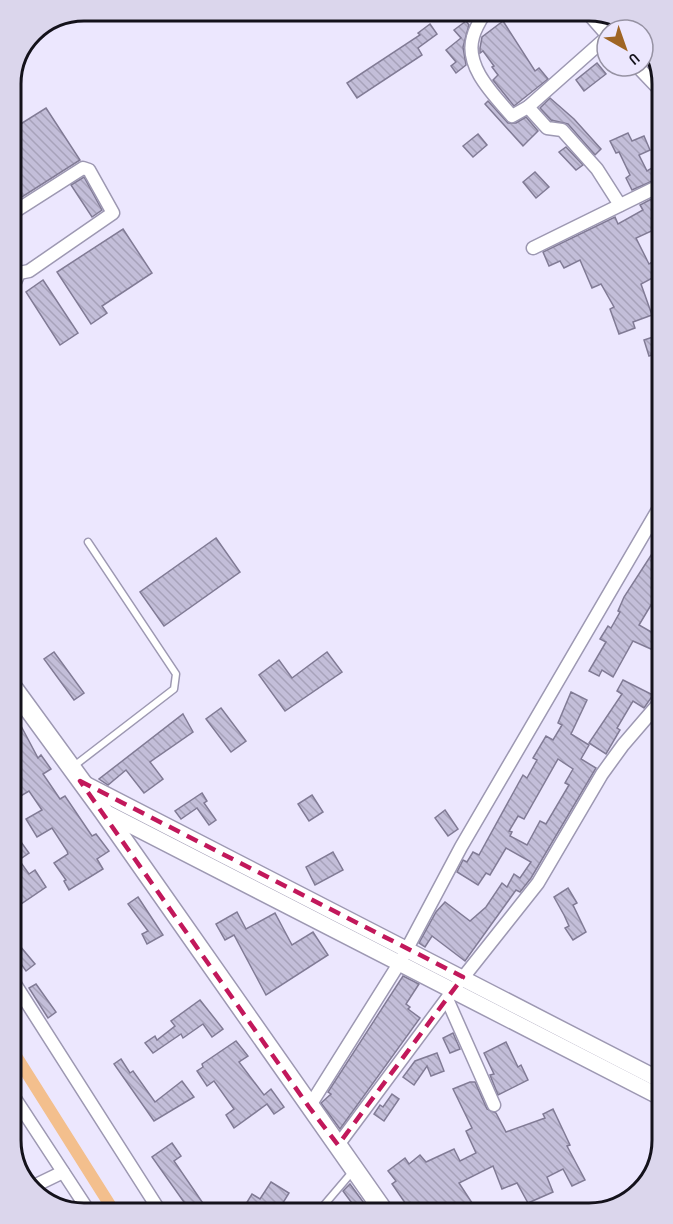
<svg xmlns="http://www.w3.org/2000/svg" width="673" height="1224" font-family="'Sofia Sans Condensed',sans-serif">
<defs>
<pattern id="building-back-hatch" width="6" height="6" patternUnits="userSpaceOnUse" patternTransform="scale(1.5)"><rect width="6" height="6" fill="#c3bed9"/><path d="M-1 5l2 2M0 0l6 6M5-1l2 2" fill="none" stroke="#a7a2ba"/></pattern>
</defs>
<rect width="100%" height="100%" fill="#ece7fe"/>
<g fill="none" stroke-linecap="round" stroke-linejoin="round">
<!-- canal -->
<polyline stroke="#f3bf8d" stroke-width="12" points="16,1056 115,1213"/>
</g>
<!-- building -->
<g fill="url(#building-back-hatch)" stroke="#817b95" stroke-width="1.5" fill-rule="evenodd">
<polygon points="466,21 469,25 463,47 466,65 456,73 451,66 456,62 446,50 461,38 454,30"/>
<polygon points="503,21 535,71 539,68 548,79 514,106 493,80 498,75 492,67 494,66 483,51 480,53 480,48 482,37"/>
<polygon points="430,24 437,34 418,48 422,55 357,98 347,83 420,35 418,33"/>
<polygon points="643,43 657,58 657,75 643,60"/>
<polygon points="597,63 606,74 584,91 576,80"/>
<polygon points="550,98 574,119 601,149 595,155 568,124 551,120 540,108"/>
<polygon points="488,101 508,123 516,123 526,117 538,131 523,146 485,104"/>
<polygon points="46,108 80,160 14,202 11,199 11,130"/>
<polygon points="628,133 632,141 644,136 650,150 639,155 647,171 657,165 657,179 632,190 626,178 630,175 619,152 616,153 610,141"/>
<polygon points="478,134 487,145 473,157 463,146"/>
<polygon points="566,147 583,165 576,170 559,152"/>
<polygon points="535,172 549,187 536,198 523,182"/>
<polygon points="84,177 102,210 92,217 71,185"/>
<polygon points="657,196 658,228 636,238 649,264 658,258 658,275 641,284 652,315 633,322 635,328 619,334 610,309 614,307 601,284 592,288 580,260 564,268 560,261 549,266 543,252 615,217 618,224 643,210 640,205"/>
<polygon points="123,229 152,273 102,306 107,313 91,324 57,272"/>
<polygon points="43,280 78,333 60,345 26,292"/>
<polygon points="656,336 658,353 649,356 644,340"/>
<polygon points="216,538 240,572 164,626 140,592"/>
<polygon points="659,543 660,590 639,625 660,637 660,653 633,641 613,677 602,670 599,676 589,671 606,642 600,639 608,626 611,628 620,612 618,611 624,597"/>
<polygon points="54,652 84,693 74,700 44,659"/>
<polygon points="327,652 342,672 285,711 259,675 279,660 292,678"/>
<polygon points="623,680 653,695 644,708 633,701 617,728 620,730 606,754 589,743 622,694 617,691"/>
<path d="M571,692l16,8 -16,34 18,11 -8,14 15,9 -65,110 -11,14 -4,-2 -51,71 -33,-25 -7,11 -6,-4 17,-31 9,-10 25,19 16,-14 16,-24 5,4 7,-13 6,4 11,-16 -25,-14 -16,27 -4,-2 -8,12 -21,-13 6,-12 4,2 6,-10 6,3 44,-80 4,3 10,-18 -4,-2 13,-22 7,4 9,-15 -4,-2zM558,759l15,10 -8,14 4,2 -23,39 -6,-3 -13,24 -17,-9 2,-4 -3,-1 9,-15 6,3z"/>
<polygon points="221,708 246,741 231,752 206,719"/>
<polygon points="183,714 193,732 150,762 163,779 144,793 126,770 108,785 99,779"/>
<polygon points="20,724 38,758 41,755 51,769 43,774 60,799 65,796 92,836 96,834 109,851 97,859 103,869 69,890 64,881 66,880 54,863 68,854 67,851 52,828 37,837 26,819 42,810 29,791 14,800 14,728"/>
<polygon points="202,793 207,801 204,803 216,820 209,825 197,808 181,819 175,811"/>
<polygon points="312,795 323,812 309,821 298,804"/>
<polygon points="445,810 458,829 448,836 435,818"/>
<polygon points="21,842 29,853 19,860 29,874 35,870 46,887 15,908 15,846"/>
<polygon points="333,852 343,870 315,885 306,867"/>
<polygon points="568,888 577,903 573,905 586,932 573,940 565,928 569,926 564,915 554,897"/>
<polygon points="138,897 163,935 147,944 142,934 148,931 128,904"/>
<polygon points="237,912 246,929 275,913 292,945 313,932 328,955 266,995 234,935 225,940 216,924"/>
<polygon points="15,940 35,964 26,971 19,961 15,964"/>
<polygon points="403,976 419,984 406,1004 410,1007 408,1009 420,1018 340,1129 321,1103 331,1094 328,1092"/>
<polygon points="36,984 56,1012 48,1018 29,988"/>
<polygon points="200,1000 223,1029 212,1037 203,1024 183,1038 181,1034 153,1053 145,1043 155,1036 157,1040 175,1026 171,1021"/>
<polygon points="453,1033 460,1049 450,1053 443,1038"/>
<polygon points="236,1041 248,1056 239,1062 264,1095 271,1089 284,1107 274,1114 267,1104 234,1128 226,1115 234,1109 214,1081 207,1086 197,1071 203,1067 202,1064"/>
<polygon points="506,1042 518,1067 521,1065 528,1080 498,1095 490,1075 494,1074 484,1053"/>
<polygon points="437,1053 444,1071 431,1076 427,1066 414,1085 403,1077 415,1061"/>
<polygon points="121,1059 130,1073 133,1071 155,1102 182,1081 194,1097 154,1121 114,1064"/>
<polygon points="470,1082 475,1082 487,1109 496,1113 506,1132 545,1118 543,1114 553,1109 570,1145 567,1146 585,1180 572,1186 563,1169 547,1177 553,1192 528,1203 517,1183 502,1189 493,1166 459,1183 476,1209 410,1210 392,1184 396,1181 388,1171 405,1158 409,1164 420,1155 426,1162 454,1149 460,1161 476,1153 466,1131 472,1128 453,1089"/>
<polygon points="392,1094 399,1099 384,1121 374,1114 380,1105 383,1107"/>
<polygon points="172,1143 181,1156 174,1161 209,1212 191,1212 152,1157"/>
<polygon points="271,1182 289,1193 278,1211 251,1212 244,1207 252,1194 260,1199"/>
<polygon points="350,1184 369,1210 357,1210 343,1191"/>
</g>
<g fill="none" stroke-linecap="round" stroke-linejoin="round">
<defs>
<g id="service">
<polyline points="74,766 174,689 176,674 88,542"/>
<polyline points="319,1211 353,1171"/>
</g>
<g id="minor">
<path d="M486,11c-5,8 -11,17 -13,26 -9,30 22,59 39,79l16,-9 19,21 15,2 35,39 23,36"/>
<polyline points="586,11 607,35"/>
<polyline points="637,66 657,87"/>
<polyline points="528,107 607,37"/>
<polyline points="11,214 83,168 89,170 113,213 29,271 19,273 12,266"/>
<polyline points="533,248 657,187"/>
<polyline points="12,289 19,273"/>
<polyline points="15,984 161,1213"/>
<polyline points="447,999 494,1105"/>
<polyline points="16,1100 90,1213"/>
<polyline points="309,1107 400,962 461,847 659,508"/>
<polyline points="338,1145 454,989 538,883 602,774 623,745 660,702"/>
<polyline points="32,1187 63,1172"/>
</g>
<g id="tertiary">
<polyline points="83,783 662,1081"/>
<polyline points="103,811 662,1098"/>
</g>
<polyline id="primary" points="14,689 103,811 383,1210"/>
</defs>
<!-- service casing -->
<use href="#service" stroke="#9d98b2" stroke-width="9"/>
<!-- minor casing -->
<use href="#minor" stroke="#9d98b2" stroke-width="15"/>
<!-- tertiary casing -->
<use href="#tertiary" stroke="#9d98b2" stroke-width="18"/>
<!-- primary casing -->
<use href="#primary" stroke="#9d98b2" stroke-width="21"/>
<!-- service -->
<use href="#service" stroke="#fff" stroke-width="6"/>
<!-- minor -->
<use href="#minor" stroke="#fff" stroke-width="12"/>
<!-- tertiary -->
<use href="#tertiary" stroke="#fff" stroke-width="15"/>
<!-- primary -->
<use href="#primary" stroke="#fff" stroke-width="18"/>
</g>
<!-- marked area -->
<path fill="none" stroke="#c2185b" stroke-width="4.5" stroke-dasharray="12 8" stroke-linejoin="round" d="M80,781l383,196 -125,168 -29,-38z"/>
<!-- crop -->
<path d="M0 0H673V1224H0ZM84 21H589A63 63 0 0 1 652 84V1140A63 63 0 0 1 589 1203H84A63 63 0 0 1 21 1140V84A63 63 0 0 1 84 21Z" fill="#dbd6ec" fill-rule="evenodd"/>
<path fill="none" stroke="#14121b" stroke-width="3" d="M84 21H589A63 63 0 0 1 652 84V1140A63 63 0 0 1 589 1203H84A63 63 0 0 1 21 1140V84A63 63 0 0 1 84 21Z"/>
<!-- north arrow -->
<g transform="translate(625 48) rotate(140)"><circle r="28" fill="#ece7fe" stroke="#9692a3" stroke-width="1.5"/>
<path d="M0-4.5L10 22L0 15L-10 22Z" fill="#9f6524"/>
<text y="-9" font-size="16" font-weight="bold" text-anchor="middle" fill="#14121b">U</text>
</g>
</svg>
